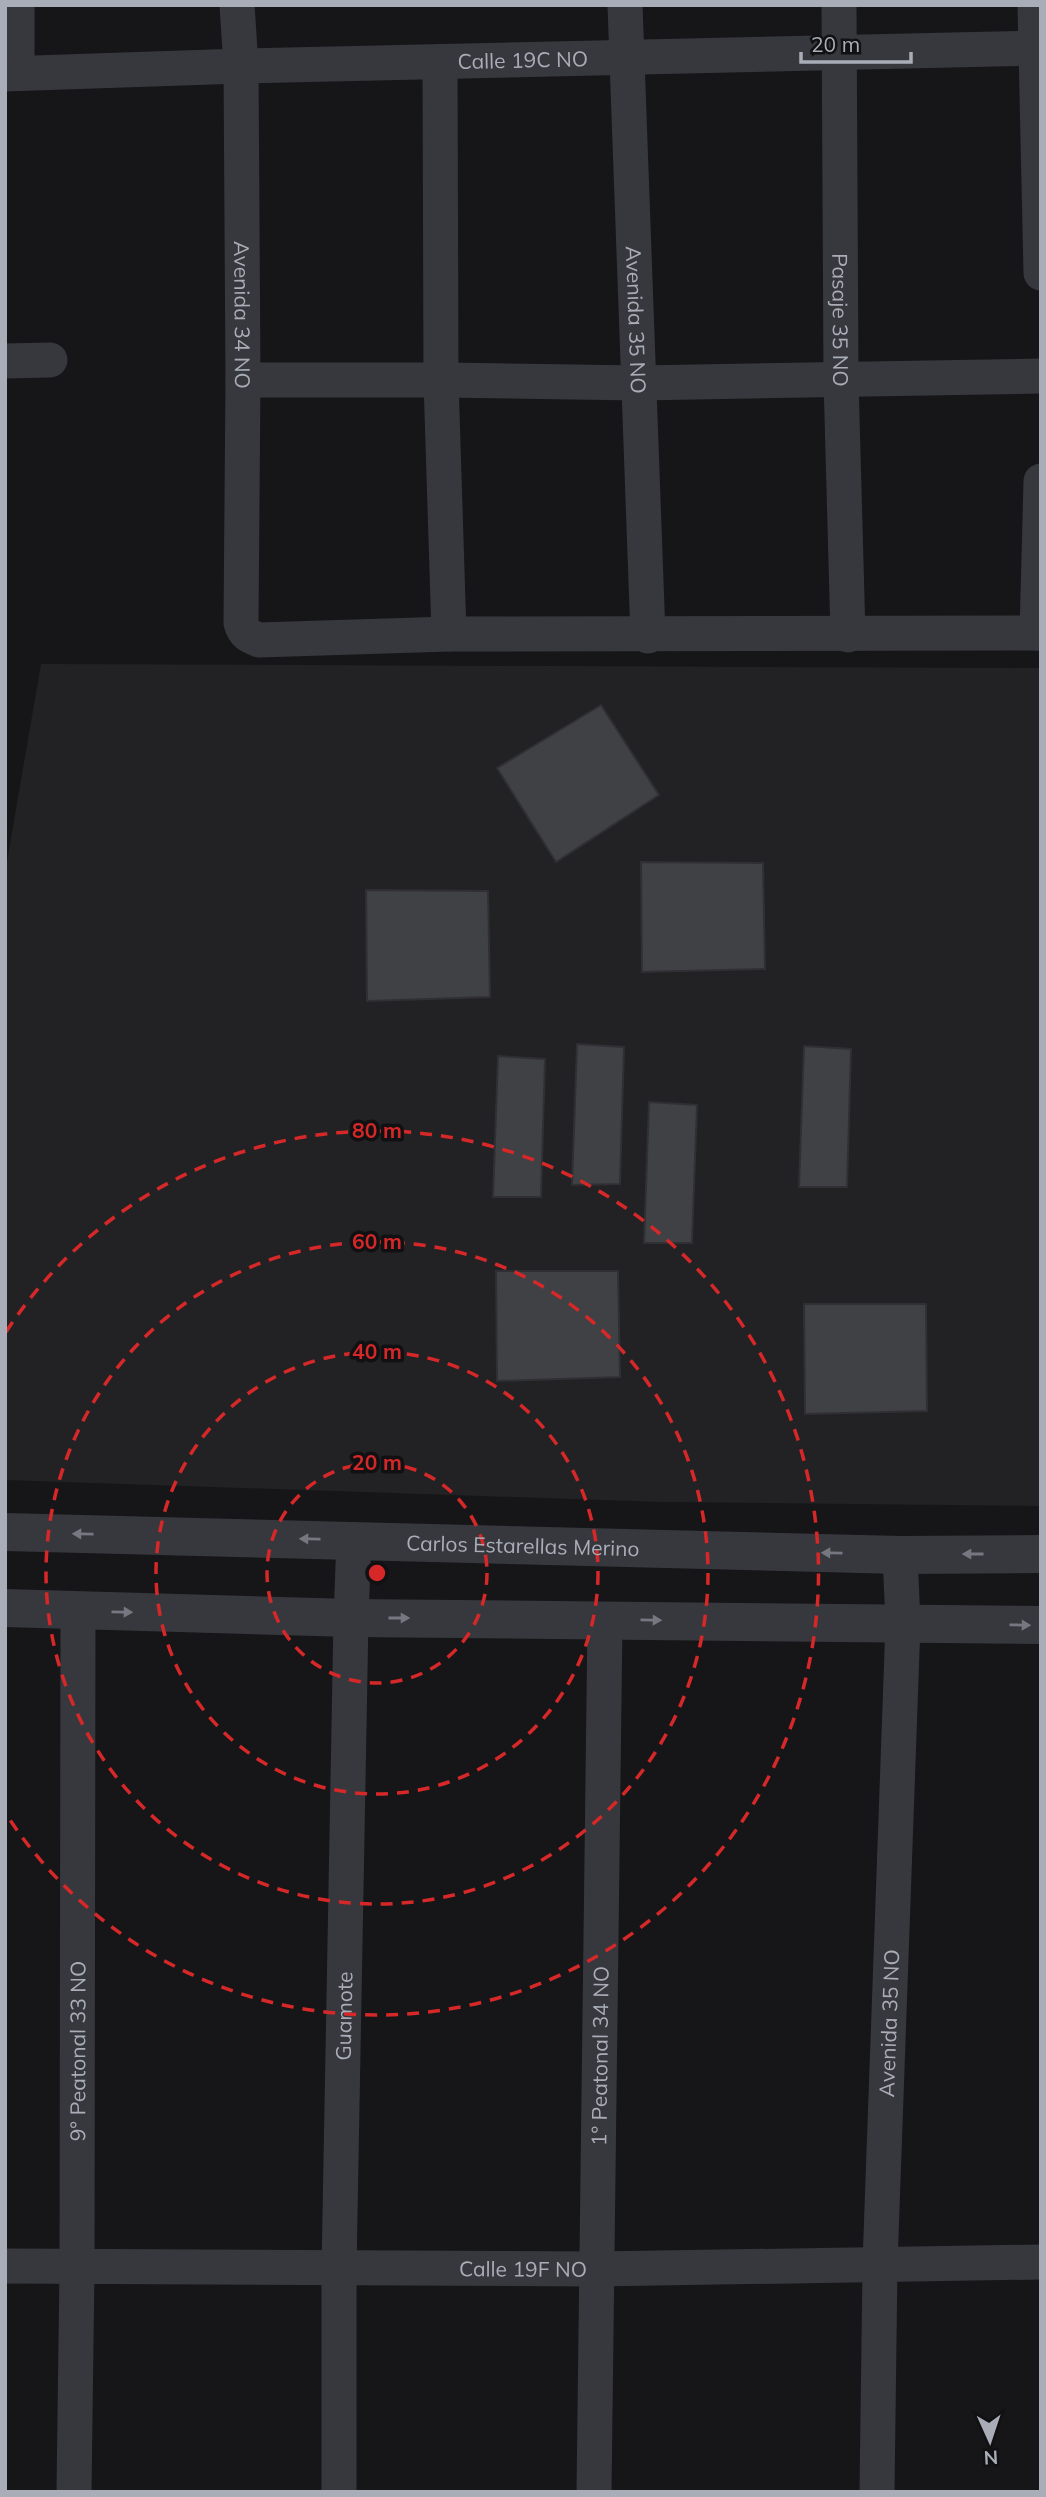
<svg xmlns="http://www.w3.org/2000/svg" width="1046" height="2497" font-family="Mulish,sans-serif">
<rect width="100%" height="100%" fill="#161618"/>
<!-- built -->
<polygon fill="#222225" points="41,664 1041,668 1041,1506 661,1502 5,1480 5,873"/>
<!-- building -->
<g fill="#404145" stroke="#303034" stroke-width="2">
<polygon points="601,705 659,795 556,862 497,768"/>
<polygon points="641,862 763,863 765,969 642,972"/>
<polygon points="366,890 488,891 490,997 367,1001"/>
<polygon points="577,1044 624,1047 620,1184 572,1185"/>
<polygon points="804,1046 851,1049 847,1187 799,1187"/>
<polygon points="498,1056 545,1059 541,1197 493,1197"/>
<polygon points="649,1102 697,1105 692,1243 644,1243"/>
<polygon points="496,1271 618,1271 620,1377 497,1381"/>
<polygon points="804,1304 926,1304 927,1411 805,1414"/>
</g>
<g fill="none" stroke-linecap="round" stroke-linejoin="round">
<!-- minor -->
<g stroke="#37383d" stroke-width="35">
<polyline points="17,5 17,73"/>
<path id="s1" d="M237,5l4,61 2,314 -2,243c3,11 8,13 18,17l190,-6 592,-1"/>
<path id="s2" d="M625,5l23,631"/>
<path id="s3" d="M839,5l2,374 7,256"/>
<polyline points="1035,5 1041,273"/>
<polyline points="440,62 441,380 449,634"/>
<path id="s4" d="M5,74l236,-8 800,-18"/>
<polyline points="5,361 50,360"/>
<polyline points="243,380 441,380 640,383 1041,376"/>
<polyline points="1037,633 1041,481"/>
<path id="s5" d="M5,2266l591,3 445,-7"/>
<path id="s6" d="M74,2492l3,-224 1,-657"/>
<path id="s7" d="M339,2492v-223l12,-651 3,-78"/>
<path id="s8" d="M594,2492l11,-872"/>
<path id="s9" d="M877,2492l3,-228 23,-641 -3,-68"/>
</g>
<!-- tertiary -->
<g stroke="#37383d" stroke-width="38">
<path id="s10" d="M5,1532l895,23 141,-1"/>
<polyline points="5,1608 351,1618 1041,1625"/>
</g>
</g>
<!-- one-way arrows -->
<defs><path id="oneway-solid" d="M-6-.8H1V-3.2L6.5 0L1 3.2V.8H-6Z" transform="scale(1.75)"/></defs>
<g fill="#757881">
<use href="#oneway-solid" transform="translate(83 1534) rotate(-179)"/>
<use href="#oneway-solid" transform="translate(310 1539) rotate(-179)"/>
<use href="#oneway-solid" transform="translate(832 1553) rotate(-179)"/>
<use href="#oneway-solid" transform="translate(973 1554) rotate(180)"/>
<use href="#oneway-solid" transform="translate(122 1612) rotate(1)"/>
<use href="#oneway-solid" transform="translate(399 1618)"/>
<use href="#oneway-solid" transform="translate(651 1620) rotate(1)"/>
<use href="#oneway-solid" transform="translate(1020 1625) rotate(1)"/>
</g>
<!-- distance rings -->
<g fill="none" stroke="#d62828" stroke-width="3.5" stroke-dasharray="12 9">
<circle cx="377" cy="1573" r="110"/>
<circle cx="377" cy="1573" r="221"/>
<circle cx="377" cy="1573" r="331"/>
<path d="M6 1332A442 442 0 1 1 6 1814"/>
</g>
<g text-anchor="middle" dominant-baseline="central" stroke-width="7" stroke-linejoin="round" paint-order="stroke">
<!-- street labels -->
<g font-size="21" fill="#a8adb8" stroke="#111113">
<text stroke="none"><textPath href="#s4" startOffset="518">Calle 19C NO</textPath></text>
<text stroke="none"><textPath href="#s1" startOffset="310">Avenida 34 NO</textPath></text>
<text stroke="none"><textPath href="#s2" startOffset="315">Avenida 35 NO</textPath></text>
<text stroke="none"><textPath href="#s3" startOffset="315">Pasaje 35 NO</textPath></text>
<text stroke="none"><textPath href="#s10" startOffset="518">Carlos Estarellas Merino</textPath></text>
<text stroke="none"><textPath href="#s7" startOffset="476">Guamote</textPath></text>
<text stroke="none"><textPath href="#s9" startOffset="469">Avenida 35 NO</textPath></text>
<text stroke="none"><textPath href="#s6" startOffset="441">9° Peatonal 33 NO</textPath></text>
<text stroke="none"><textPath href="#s8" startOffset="436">1° Peatonal 34 NO</textPath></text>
<text stroke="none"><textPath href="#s5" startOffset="518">Calle 19F NO</textPath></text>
</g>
</g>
<circle cx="377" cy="1573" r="10" fill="#d62828" stroke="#111113" stroke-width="3.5"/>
<g font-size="21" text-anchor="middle" font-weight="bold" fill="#d62828" stroke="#111113" stroke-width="7" stroke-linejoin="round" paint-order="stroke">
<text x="377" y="1138">80 m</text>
<text x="377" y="1249">60 m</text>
<text x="377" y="1359">40 m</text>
<text x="377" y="1470">20 m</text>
</g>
<!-- border -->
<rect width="1046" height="2497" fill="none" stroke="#a8adb8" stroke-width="14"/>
<!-- north arrow -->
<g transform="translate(990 2441) rotate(177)" stroke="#111113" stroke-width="5" paint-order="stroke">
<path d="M0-5L12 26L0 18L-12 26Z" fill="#a8adb8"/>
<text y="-10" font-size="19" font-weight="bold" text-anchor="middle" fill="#a8adb8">N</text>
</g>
<!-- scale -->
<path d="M801 52v10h110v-10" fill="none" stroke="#a8adb8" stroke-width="3.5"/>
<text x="811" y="52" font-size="21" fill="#a8adb8" stroke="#111113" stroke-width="5" paint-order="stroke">20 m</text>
</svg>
